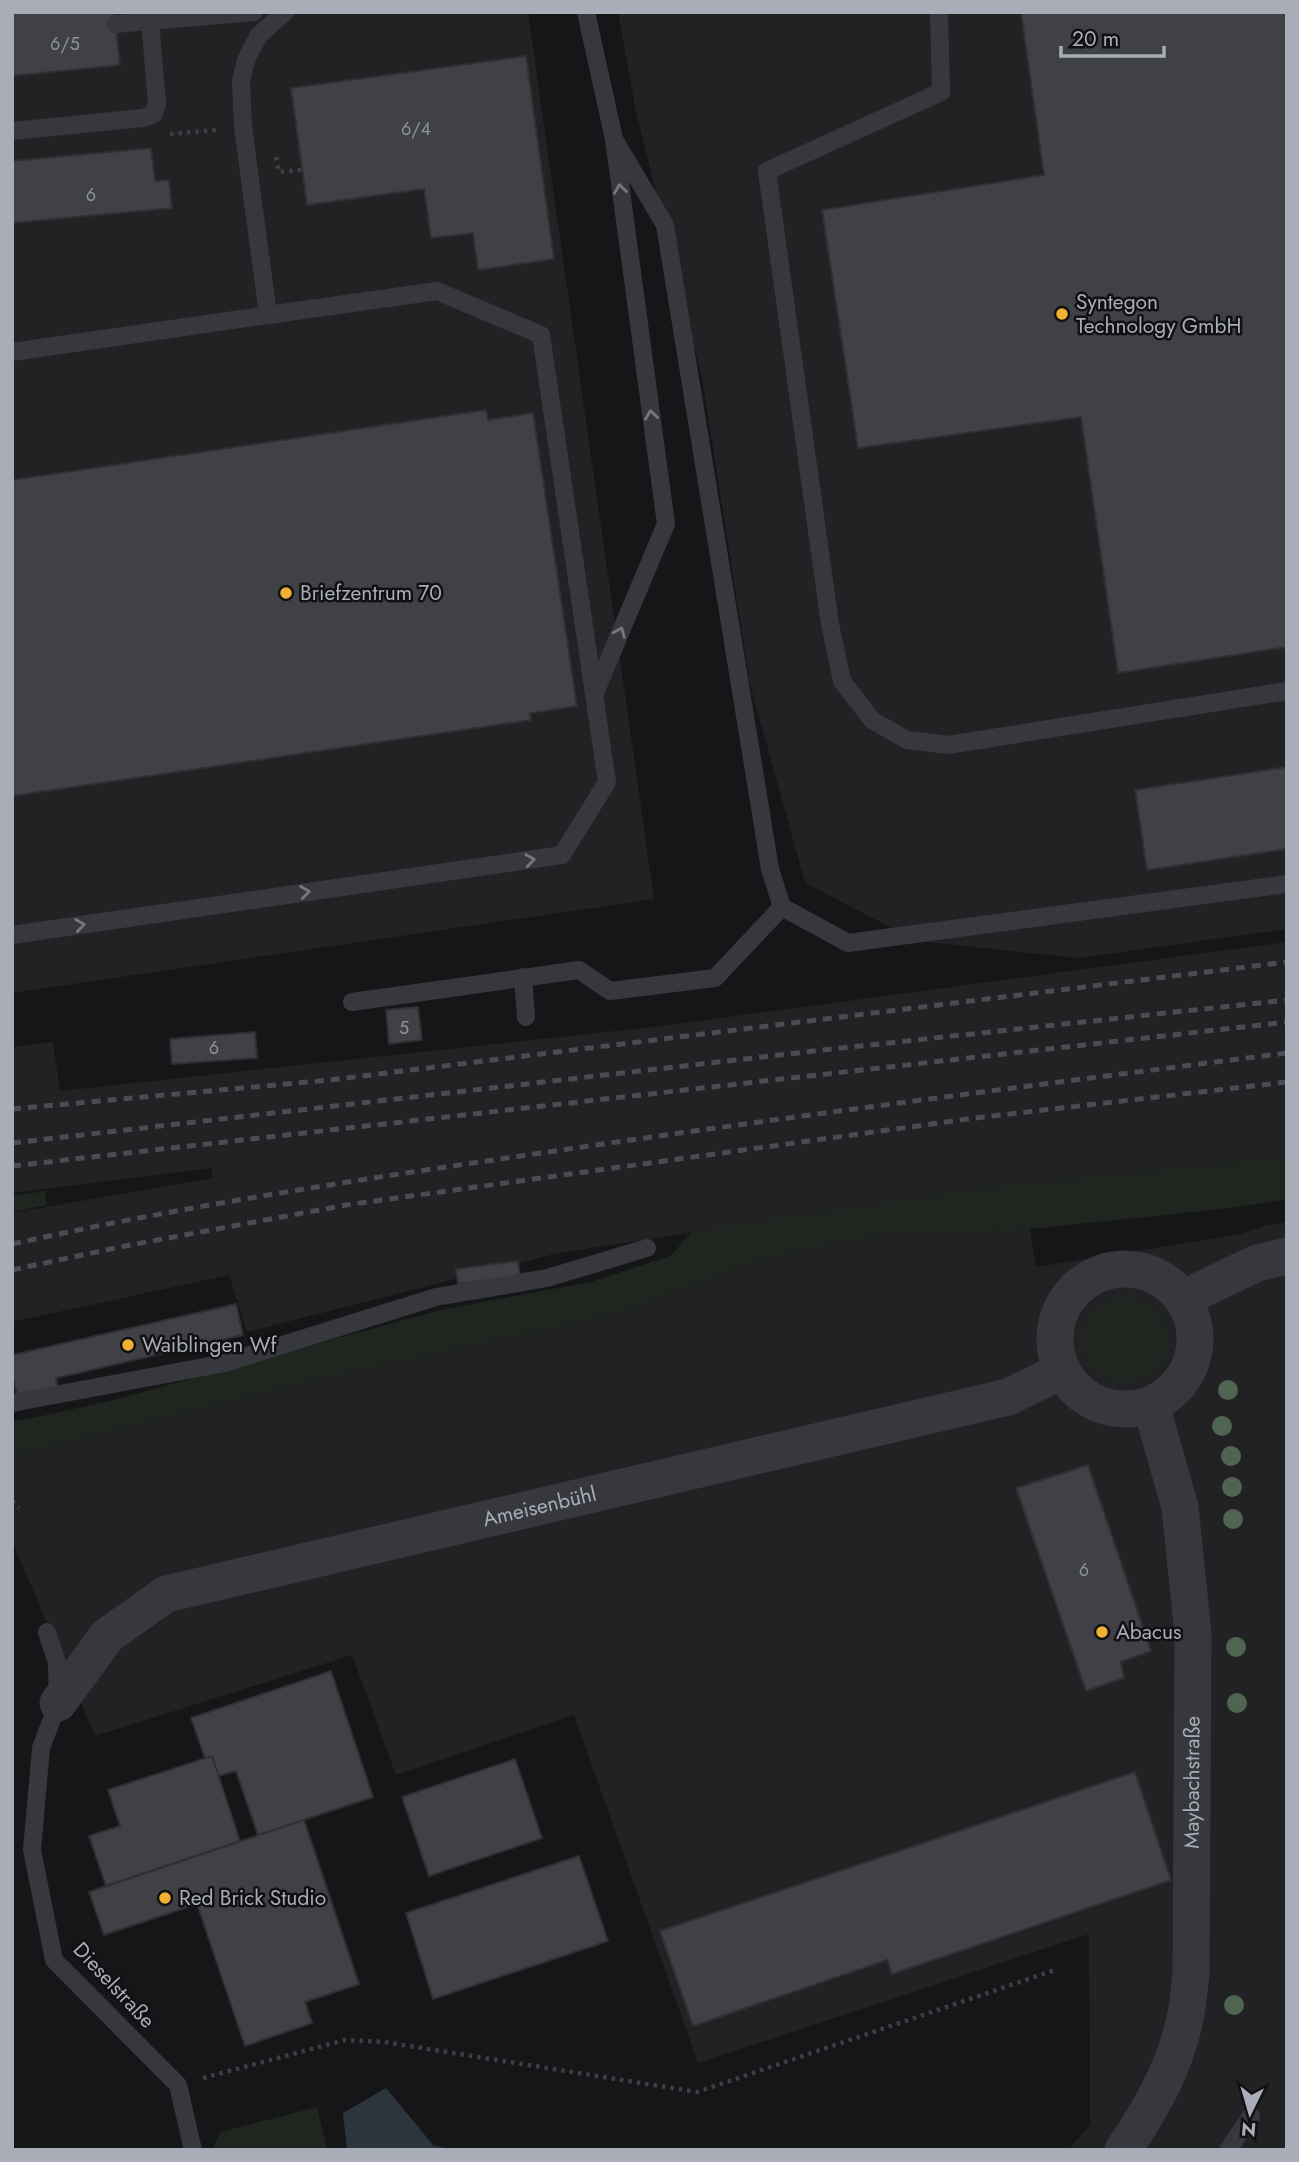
<svg xmlns="http://www.w3.org/2000/svg" width="1299" height="2162" font-family="Jost,sans-serif">
<rect width="100%" height="100%" fill="#161618"/>
<!-- built -->
<g fill="#222225">
<polygon points="12,12 528,12 654,899 12,993"/>
<polygon points="618,12 1287,12 1287,929 1079,958 917,941 805,883 750,684 702,378 635,107"/>
<polygon points="1287,942 1287,1157 993,1187 558,1253 247,1332 229,1275 12,1322 12,1213 213,1178 211,1168 12,1193 12,1047 53,1042 60,1091 653,1027"/>
<polygon points="1287,1222 1287,2150 1068,2150 1090,2125 1089,1934 698,2063 574,1715 396,1775 352,1655 95,1736 12,1541 12,1455 302,1383 619,1313 757,1260 871,1236 1030,1229 1036,1267 1242,1234 1266,1225"/>
</g>
<!-- green -->
<g fill="#1e261f">
<polygon points="1287,1157 1287,1199 1231,1208 1030,1229 871,1236 757,1260 619,1313 302,1383 12,1455 12,1421 23,1420 110,1401 444,1309 591,1282 670,1256 692,1232 993,1187"/>
<polygon points="45,1191 47,1205 12,1212 12,1196"/>
<circle cx="1125" cy="1340" r="42"/>
<polygon points="317,2107 327,2150 212,2150 220,2132"/>
</g>
<!-- water -->
<polygon fill="#2c353c" points="386,2088 433,2145 453,2150 347,2150 343,2113"/>
<!-- building -->
<g fill="#404145" stroke="#303034" stroke-width="2">
<polygon points="12,12 114,12 120,65 12,76"/>
<polygon points="1021,12 1287,12 1287,647 1118,673 1081,417 858,448 822,210 1044,175"/>
<polygon points="526,56 554,259 478,270 473,233 431,238 424,189 307,205 291,88"/>
<polygon points="151,148 155,181 169,180 172,208 12,223 12,161"/>
<polygon points="486,410 488,420 533,413 577,706 530,713 531,720 12,796 12,480"/>
<polygon points="1287,767 1287,849 1147,870 1135,790"/>
<polygon points="418,1007 422,1040 389,1044 386,1010"/>
<polygon points="255,1032 257,1058 172,1064 170,1039"/>
<polygon points="518,1261 520,1276 458,1284 456,1269"/>
<polygon points="236,1304 243,1335 56,1378 58,1389 18,1398 12,1374 12,1355"/>
<polygon points="1088,1465 1151,1651 1121,1662 1124,1678 1086,1691 1016,1488"/>
<polygon points="331,1671 373,1797 258,1835 236,1771 218,1776 212,1756 205,1758 191,1718"/>
<polygon points="212,1756 240,1841 106,1886 89,1836 120,1826 108,1790"/>
<polygon points="515,1759 542,1838 429,1876 402,1797"/>
<polygon points="1135,1772 1171,1880 892,1974 887,1960 693,2026 660,1931"/>
<polygon points="304,1820 359,1984 305,2002 312,2023 245,2046 197,1904 104,1935 89,1892"/>
<polygon points="579,1856 608,1941 433,1999 406,1913"/>
</g>
<g fill="none" stroke-linecap="round" stroke-linejoin="round">
<!-- path -->
<g stroke="#3d3f44" stroke-width="4.5" stroke-dasharray="3.5 5" stroke-linecap="butt">
<polyline points="170,134 217,130"/>
<polyline points="276,157 279,172 302,170"/>
<polyline points="12,1501 19,1508"/>
<polyline points="203,2078 345,2040 384,2042 697,2092 1058,1969"/>
</g>
<!-- lane -->
<g stroke="#37383d" stroke-width="18">
<polyline points="586,12 614,139 666,524 594,695"/>
<polyline points="939,12 941,92 767,171 830,624 842,681 872,720 907,740 948,745 1287,691"/>
<polyline points="115,24 254,12"/>
<polyline points="12,131 143,118 154,114 157,103 150,21"/>
<polyline points="12,352 268,315"/>
<polyline points="782,907 848,943 1287,884"/>
<polyline points="12,935 562,855 607,782 541,335 437,291 268,315 243,127 241,82 246,60 259,35 285,12"/>
<polyline points="523,977 526,1017"/>
<polyline points="352,1002 579,970 610,991 715,978 782,907 770,869 665,225 614,139"/>
<polyline points="12,1403 225,1363 436,1297 547,1278 647,1248"/>
<polyline points="47,1632 57,1663 58,1703 41,1748 32,1850 54,1960 178,2085 193,2150"/>
<polyline points="1228,2150 1251,2116"/>
</g>
<!-- street -->
<g stroke="#37383d" stroke-width="37">
<circle cx="1125" cy="1339" r="70"/>
<polyline points="1182,1299 1257,1263 1287,1256"/>
<path id="s1" d="M58,1703l49,-67 59,-42 842,-197 53,-26"/>
<path id="s2" d="M1123,2150c27,-39 51,-81 61,-127 4,-16 5,-33 7,-49l2,-340 -13,-127 -29,-102"/>
</g>
<!-- rail -->
<g stroke="#4a4c52" stroke-width="5" stroke-dasharray="9 7" stroke-linecap="butt">
<polyline points="12,1109 330,1080 1287,962"/>
<polyline points="12,1143 823,1050 1287,1000"/>
<polyline points="12,1166 1287,1022"/>
<path d="M12,1244c177,-39 357,-66 536,-92 246,-36 492,-68 739,-99"/>
<polyline points="12,1270 120,1247 346,1205 975,1118 1287,1082"/>
</g>
</g>
<!-- trees -->
<g fill="#506452">
<circle cx="1228" cy="1390" r="10"/>
<circle cx="1222" cy="1426" r="10"/>
<circle cx="1231" cy="1456" r="10"/>
<circle cx="1232" cy="1487" r="10"/>
<circle cx="1233" cy="1519" r="10"/>
<circle cx="1236" cy="1647" r="10"/>
<circle cx="1237" cy="1703" r="10"/>
<circle cx="1234" cy="2005" r="10"/>
</g>
<!-- one-way arrows -->
<defs><path id="oneway-chevron" d="M-2-3.5L2.5 0L-2 3.5" fill="none" stroke-width="1.6" stroke-linecap="round" stroke-linejoin="round" transform="scale(1.75)"/></defs>
<g stroke="#757881">
<use href="#oneway-chevron" transform="translate(620 189) rotate(-98)"/>
<use href="#oneway-chevron" transform="translate(651 415) rotate(-98)"/>
<use href="#oneway-chevron" transform="translate(620 632) rotate(-67)"/>
<use href="#oneway-chevron" transform="translate(530 860) rotate(-8)"/>
<use href="#oneway-chevron" transform="translate(305 892) rotate(-8)"/>
<use href="#oneway-chevron" transform="translate(80 925) rotate(-8)"/>
</g>
<!-- markers -->
<g fill="#f2b134" stroke="#111113" stroke-width="2.5">
<circle cx="1062" cy="314" r="7"/>
<circle cx="286" cy="593" r="7"/>
<circle cx="128" cy="1345" r="7"/>
<circle cx="1102" cy="1632" r="7"/>
<circle cx="165" cy="1898" r="7"/>
</g>
<g text-anchor="middle" dominant-baseline="central" stroke-width="5" stroke-linejoin="round" paint-order="stroke">
<!-- number labels -->
<g font-size="18" fill="#8e929b">
<text x="65" y="44">6/5</text>
<text x="416" y="129">6/4</text>
<text x="91" y="195">6</text>
<text x="404" y="1028">5</text>
<text x="214" y="1048">6</text>
<text x="1084" y="1570">6</text>
</g>
<!-- poi labels -->
<g font-size="21" fill="#a8adb8" stroke="#111113" text-anchor="start">
<text x="1076" y="302">Syntegon<tspan x="1076" dy="24">Technology GmbH</tspan></text>
<text x="300" y="593">Briefzentrum 70</text>
<text x="142" y="1345">Waiblingen Wf</text>
<text x="1116" y="1632">Abacus</text>
<text x="179" y="1898">Red Brick Studio</text>
</g>
<!-- street labels -->
<g font-size="21" fill="#a8adb8" stroke="#111113">
<text stroke="none"><textPath href="#s1" startOffset="539">Ameisenbühl</textPath></text>
<text stroke="none"><textPath href="#s2" startOffset="383">Maybachstraße</textPath></text>
<text transform="translate(114 1985) rotate(47)">Dieselstraße</text>
</g>
</g>
<!-- border -->
<rect width="1299" height="2162" fill="none" stroke="#a8adb8" stroke-width="28"/>
<!-- north arrow -->
<g transform="translate(1250 2113) rotate(185)" stroke="#111113" stroke-width="5" paint-order="stroke">
<path d="M0-5L12 26L0 18L-12 26Z" fill="#a8adb8"/>
<text y="-10" font-size="19" font-weight="bold" text-anchor="middle" fill="#a8adb8">N</text>
</g>
<!-- scale -->
<path d="M1061 46v10h103v-10" fill="none" stroke="#a8adb8" stroke-width="3.5"/>
<text x="1072" y="46" font-size="21" fill="#a8adb8" stroke="#111113" stroke-width="5" paint-order="stroke">20 m</text>
</svg>
